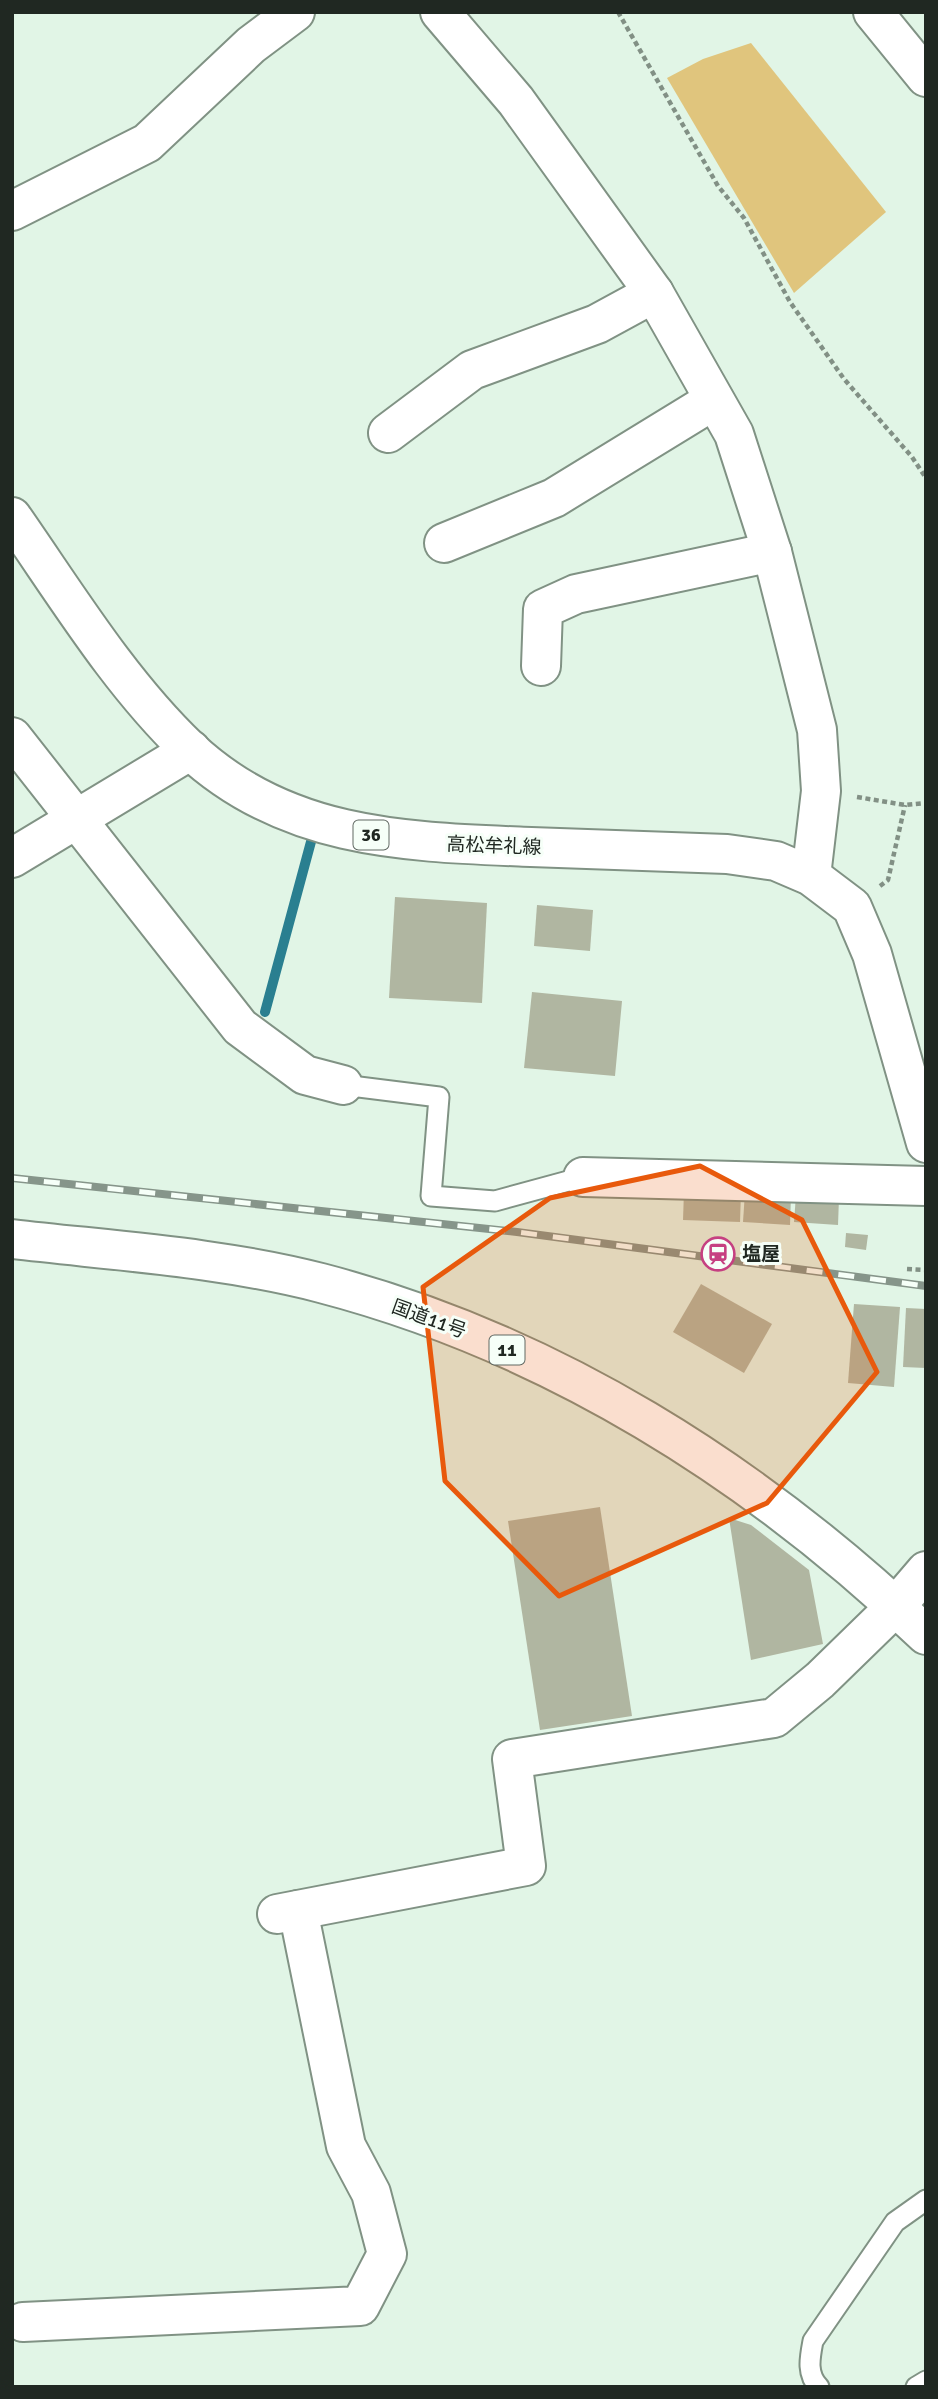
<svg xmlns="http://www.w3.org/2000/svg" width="938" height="2399" font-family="Signika,'Noto Sans JP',sans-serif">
<rect width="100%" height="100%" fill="#e1f5e6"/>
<!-- green -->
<polygon fill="#e0c57d" points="751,43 886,212 794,293 667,78 703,59"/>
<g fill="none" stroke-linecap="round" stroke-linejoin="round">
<!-- stream -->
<polyline stroke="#2a7f90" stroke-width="10" points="265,1012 312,838"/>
</g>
<!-- building -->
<g fill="#b0b6a1">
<polygon points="395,897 487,903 482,1003 389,998"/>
<polygon points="537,905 593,910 590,951 534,946"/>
<polygon points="532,992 622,1001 615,1076 524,1068"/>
<polygon points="684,1191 741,1192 740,1222 683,1220"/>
<polygon points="745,1192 791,1195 790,1225 743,1222"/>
<polygon points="796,1195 839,1198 838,1225 794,1222"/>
<polygon points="846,1233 868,1235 866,1250 845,1247"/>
<polygon points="701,1284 772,1324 744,1373 673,1332"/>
<polygon points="854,1304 900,1307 894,1387 848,1383"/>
<polygon points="906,1308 926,1309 926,1368 903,1367"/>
<polygon points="600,1507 632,1716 540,1730 508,1521"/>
<polygon points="729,1518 751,1525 809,1570 823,1644 751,1660"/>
</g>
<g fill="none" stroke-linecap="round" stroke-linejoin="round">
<defs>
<g id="lane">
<polyline points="343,1085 439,1097 431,1196 495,1201 583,1177"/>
<path d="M819,2387c-13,-13 -9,-30 -6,-46l82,-119 31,-22"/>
<polyline points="916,2387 926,2381"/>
</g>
<g id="street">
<polyline points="440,12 516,101 654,293 734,434 772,552 817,730 821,791 811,876"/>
<polyline points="873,12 926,77"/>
<polyline points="12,211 147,143 251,45 295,12"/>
<polyline points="388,433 472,370 597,324 654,293"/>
<polyline points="444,543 554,498 714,400"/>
<polyline points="541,666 543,609 576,594 772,552"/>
<polyline points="12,737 240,1027 305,1075 343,1085"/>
<polyline points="12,858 191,750"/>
<polyline points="583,1177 926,1186"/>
<polyline points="277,1914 526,1866 512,1759 774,1718 820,1680 896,1606"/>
<polyline points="23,2322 360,2306 387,2254 371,2193 346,2146 298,1910"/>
</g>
<g id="primary">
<path d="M12,517c55,79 107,165 177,232 97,91 218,93 342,98 66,2 131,5 196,7l49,7 35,15 41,31 20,47 54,189"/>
<polyline points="896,1606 926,1571"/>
</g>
<path id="highway" d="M12,1239c103,12 208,18 309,44 230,60 434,189 605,352"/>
</defs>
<!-- lane casing -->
<use href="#lane" stroke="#809284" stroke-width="23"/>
<!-- street casing -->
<use href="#street" stroke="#809284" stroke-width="42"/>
<!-- primary casing -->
<use href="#primary" stroke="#809284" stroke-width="42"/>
<!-- highway casing -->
<use href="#highway" stroke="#809284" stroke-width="42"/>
<!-- path -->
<g stroke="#829085" stroke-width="4.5" stroke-dasharray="5 3.5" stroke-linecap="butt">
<polyline points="618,12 718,186 744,218 790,302 844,379 912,457 926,478"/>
<polyline points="857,797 905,805 926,803"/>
<polyline points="880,886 888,880 905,805"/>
<polyline points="907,1269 926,1270"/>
</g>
<!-- lane -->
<use href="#lane" stroke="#fff" stroke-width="19"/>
<!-- street -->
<use href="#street" stroke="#fff" stroke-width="38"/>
<!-- primary -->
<use href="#primary" stroke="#fff" stroke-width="38"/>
<!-- highway -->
<use href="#highway" stroke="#fff" stroke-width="38"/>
<defs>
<polyline id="rail" points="12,1178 517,1232 926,1286"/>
</defs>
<!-- rail casing -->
<use href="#rail" stroke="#86958a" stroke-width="8"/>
<!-- rail -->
<use href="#rail" stroke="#f6fff8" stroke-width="5" stroke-dasharray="16" stroke-linecap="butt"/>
</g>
<!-- marked area -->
<path fill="#e8590c" fill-opacity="0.2" stroke="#e8590c" stroke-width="5" stroke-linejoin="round" d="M700,1166l102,54 75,152 -110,131 -208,93 -114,-115 -22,-194 127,-89z"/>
<!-- icons -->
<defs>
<symbol id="station-ring" viewBox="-11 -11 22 22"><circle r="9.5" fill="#f6fff8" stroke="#c64081" stroke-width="1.5"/><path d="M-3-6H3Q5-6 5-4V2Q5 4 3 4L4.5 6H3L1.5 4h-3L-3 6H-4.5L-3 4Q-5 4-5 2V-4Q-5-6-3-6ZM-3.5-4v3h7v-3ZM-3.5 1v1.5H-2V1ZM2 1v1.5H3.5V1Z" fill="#c64081"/></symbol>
</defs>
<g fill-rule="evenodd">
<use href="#station-ring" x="699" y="1235" width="38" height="38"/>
</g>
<g text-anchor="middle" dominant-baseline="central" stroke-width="6" stroke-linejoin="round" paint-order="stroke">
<!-- shield labels -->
<g fill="#f6fff8" stroke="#606862" stroke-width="2">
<rect x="353.5" y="820.5" width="35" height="29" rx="5"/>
<rect x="489.5" y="1335.5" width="35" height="29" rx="5"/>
</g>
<g font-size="18" font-weight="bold" fill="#202822">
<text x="371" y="835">36</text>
<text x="507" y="1350">11</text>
</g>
<!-- street labels -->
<g font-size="19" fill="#202822" stroke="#f6fff8">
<text transform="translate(494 846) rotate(2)">高松牟礼線</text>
<text transform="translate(429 1319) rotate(20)">国道11号</text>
</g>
<!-- poi labels -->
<g font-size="19" font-weight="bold" fill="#202822" stroke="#f6fff8" text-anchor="start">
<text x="742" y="1254">塩屋</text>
</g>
</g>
<!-- border -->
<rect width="938" height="2399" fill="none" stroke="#202822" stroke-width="28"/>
</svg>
